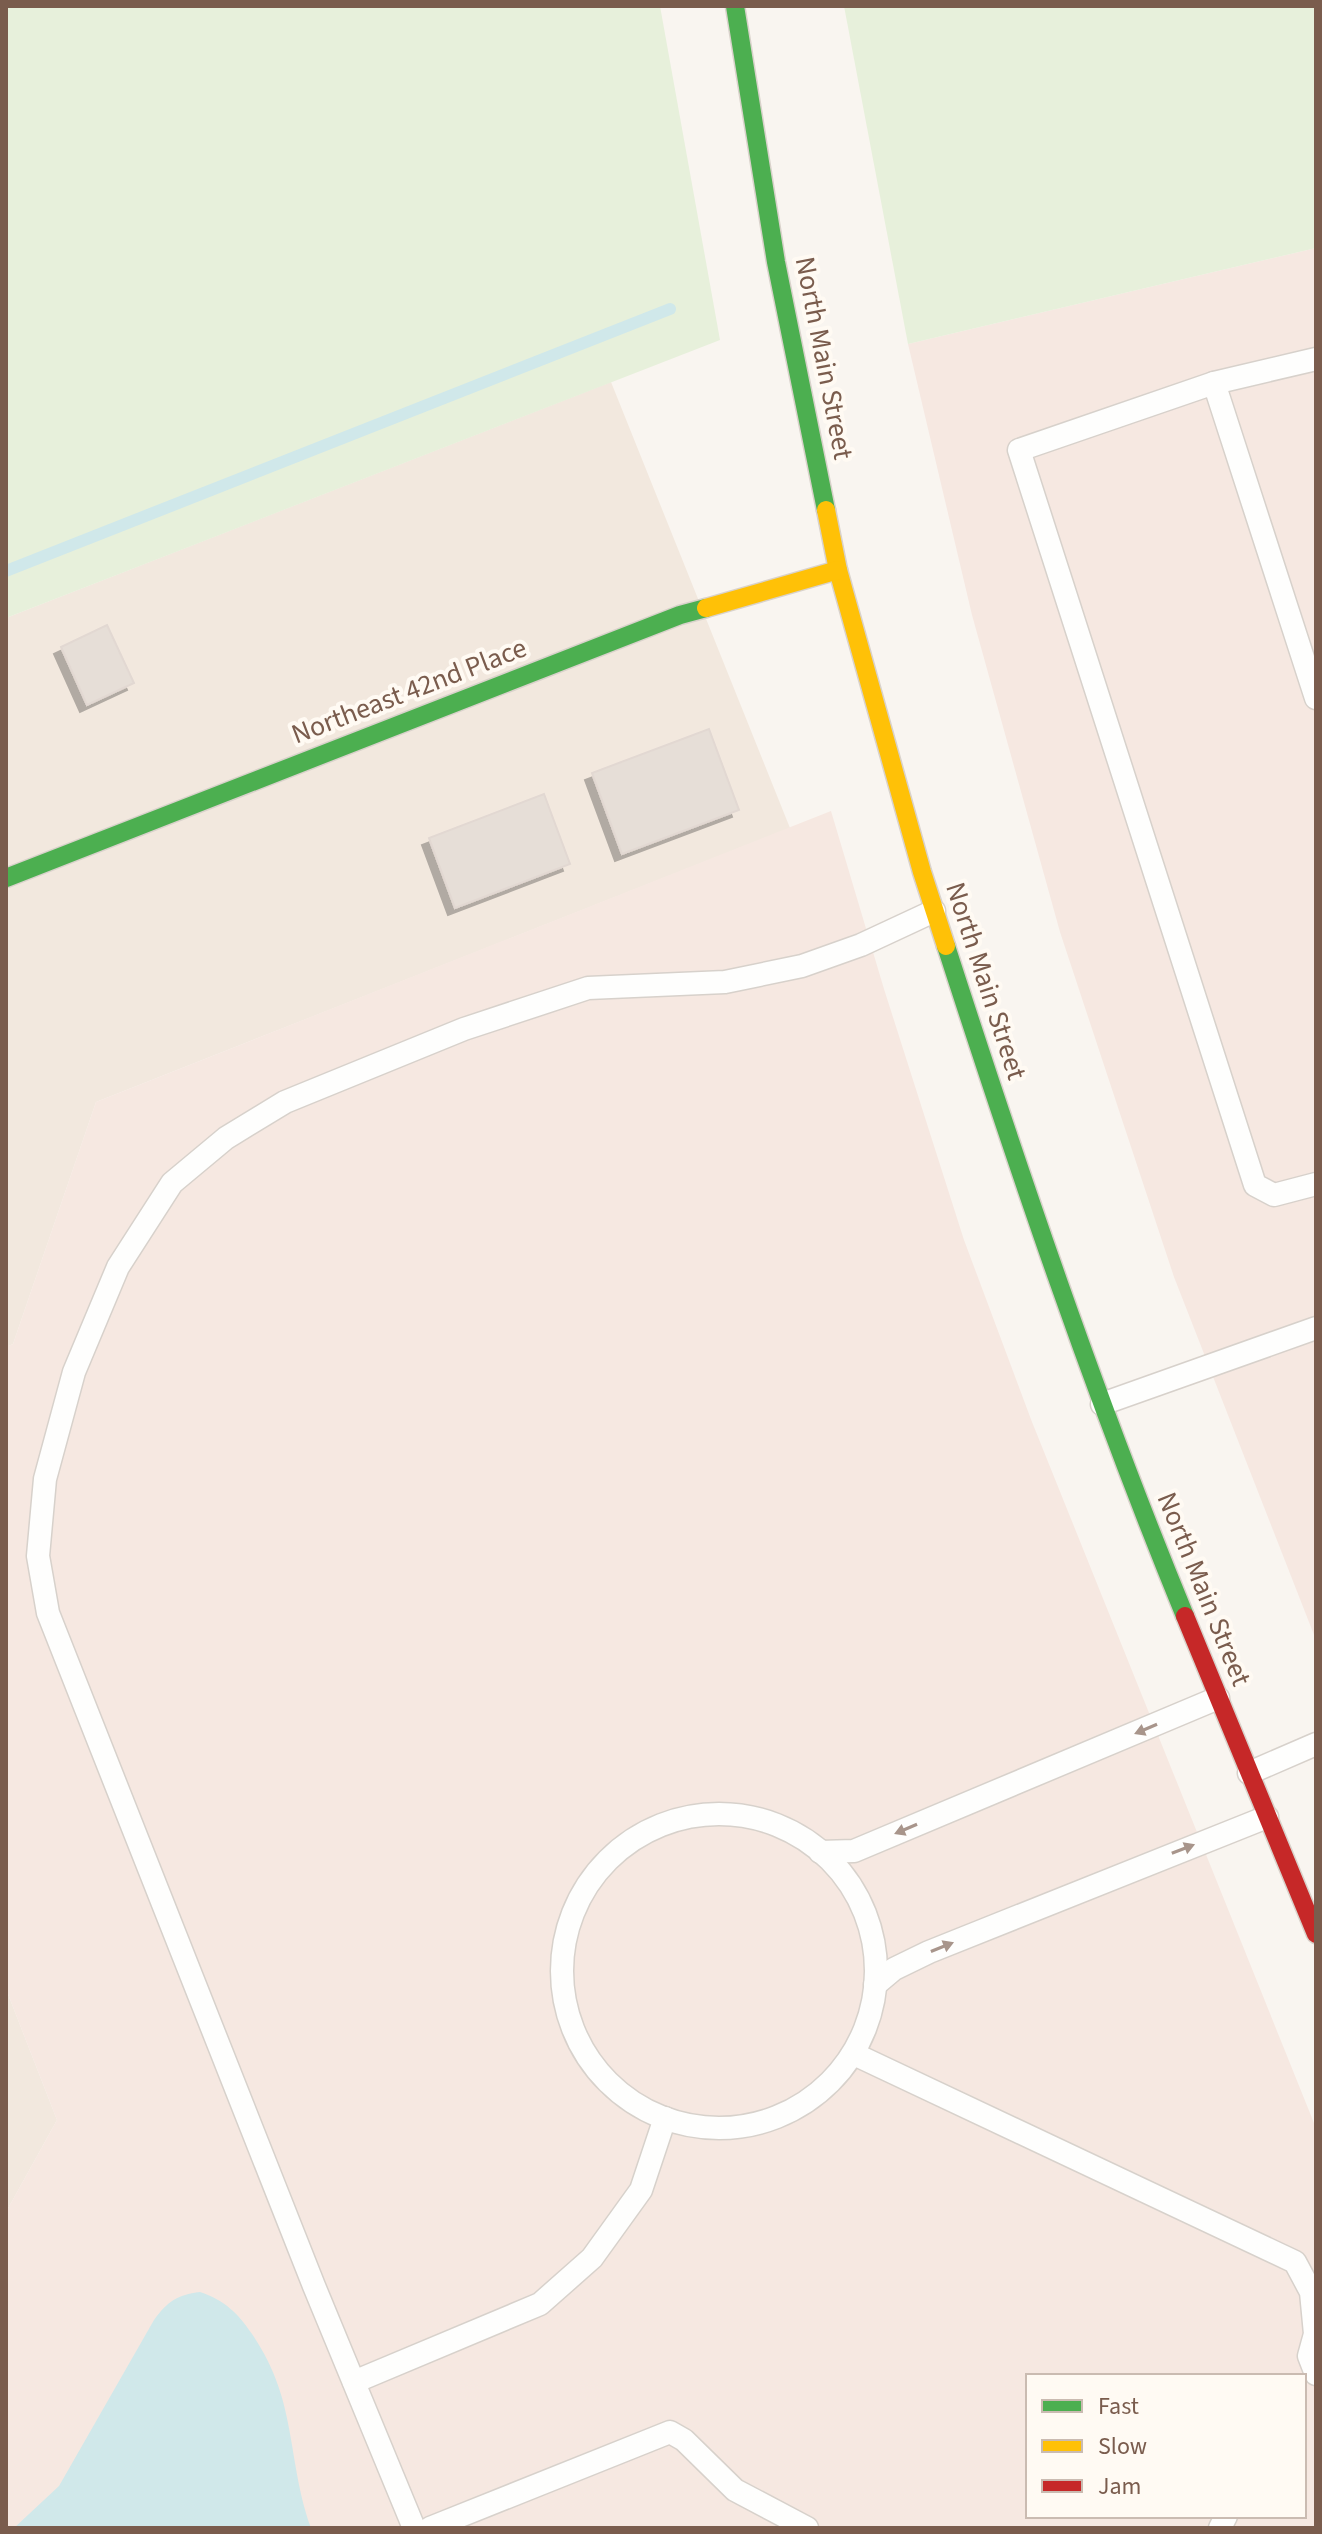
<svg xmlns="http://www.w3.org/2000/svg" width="1322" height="2534" font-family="'Source Sans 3',sans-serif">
<defs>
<filter id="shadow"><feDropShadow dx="-7" dy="7" stdDeviation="0" flood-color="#0004"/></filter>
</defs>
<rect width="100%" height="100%" fill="#f9f5f0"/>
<!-- residential -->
<g fill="#f2e8de">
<polygon points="611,382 790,828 96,1102 13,1344 6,1347 6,618"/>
<polygon points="6,1989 57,2120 6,2212"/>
</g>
<!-- commercial -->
<g fill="#f6e8e1" fill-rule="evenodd">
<polygon points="1316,248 1316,1640 1174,1277 1060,932 972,615 908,344"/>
<path d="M831,811l53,178 80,251 68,182 284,706v400h-1310v-316l51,-92 -51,-131v-642l7,-3 83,-242zM1028,2376h276v140h-276z"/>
</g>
<!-- green -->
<g fill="#e7f0db">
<polygon points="6,6 660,6 720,340 6,618"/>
<polygon points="844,6 1316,6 1316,248 908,344"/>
</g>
<!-- water -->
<path fill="#d0e8ea" d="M200,2292c24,8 38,21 52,42 46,67 34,123 59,194h-297l45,-42 95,-166c14,-19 23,-25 46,-28z"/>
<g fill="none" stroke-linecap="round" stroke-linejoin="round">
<!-- stream -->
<polyline stroke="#d0e8ea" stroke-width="12" points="6,571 670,309"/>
</g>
<!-- building -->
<g fill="#e6ded7" stroke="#e2d8d2" stroke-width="2" filter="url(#shadow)">
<polygon points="107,625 134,683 87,705 61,647"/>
<polygon points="709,729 739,810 622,854 592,773"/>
<polygon points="544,794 570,864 455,908 429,838"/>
</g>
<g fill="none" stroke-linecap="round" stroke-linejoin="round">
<defs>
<g id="lane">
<polyline points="1214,383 1316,359"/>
<polyline points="1316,698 1214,383 1019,450 1255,1185 1274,1195 1316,1184"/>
<polyline points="1102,1404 1316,1328"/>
<polyline points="1249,1773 1316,1744"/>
<circle cx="719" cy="1971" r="157"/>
<polyline points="820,1852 854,1851 1218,1698"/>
<polyline points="875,1985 894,1969 929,1952 1267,1817"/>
<polyline points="854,2054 1295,2262 1311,2292 1315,2334 1309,2356 1316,2374"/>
<polyline points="354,2382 540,2304 592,2258 641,2190 665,2118"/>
<polyline points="414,2528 314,2286 48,1613 38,1556 45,1479 74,1372 118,1267 172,1183 226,1138 285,1102 464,1029 588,988 725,982 802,966 861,945 934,911"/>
<polyline points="430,2528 670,2432 684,2440 735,2490 807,2528"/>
<polyline points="1220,2528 1226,2516"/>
</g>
<g id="fast">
<polyline points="735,6 776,262 826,510"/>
<polyline points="6,878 680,615 706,608"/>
<path d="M946,946c73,226 149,451 239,670"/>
</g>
<g id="slow">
<polyline points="826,510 838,570 922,872 946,946"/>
<polyline points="706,608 838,570"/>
</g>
<polyline id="jam" points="1185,1616 1316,1934"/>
</defs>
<!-- lane casing -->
<use href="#lane" stroke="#d7d1cb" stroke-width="25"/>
<!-- fast casing -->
<use href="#fast" stroke="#d9d2cb" stroke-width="21"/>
<!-- slow casing -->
<use href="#slow" stroke="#d9d2cb" stroke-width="21"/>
<!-- jam casing -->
<use href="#jam" stroke="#d9d2cb" stroke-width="21"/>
<!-- lane -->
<use href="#lane" stroke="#fefefd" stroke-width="22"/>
<!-- fast -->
<use href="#fast" stroke="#4caf50" stroke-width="18"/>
<!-- slow -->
<use href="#slow" stroke="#ffc107" stroke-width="18"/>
<!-- jam -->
<use href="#jam" stroke="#c62828" stroke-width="18"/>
</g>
<!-- one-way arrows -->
<defs><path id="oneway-solid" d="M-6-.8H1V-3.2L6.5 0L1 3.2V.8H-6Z" transform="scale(2)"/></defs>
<g fill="#a8958b">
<use href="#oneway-solid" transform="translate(1146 1729) rotate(157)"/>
<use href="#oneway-solid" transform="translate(906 1829) rotate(157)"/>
<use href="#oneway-solid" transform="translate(1183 1849) rotate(-21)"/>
<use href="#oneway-solid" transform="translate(942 1947) rotate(-22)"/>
</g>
<g text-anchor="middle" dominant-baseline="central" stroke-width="8" stroke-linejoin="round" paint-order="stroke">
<!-- street labels -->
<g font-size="28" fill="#7a5c4d" stroke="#fffaf3">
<text transform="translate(824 358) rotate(79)">North Main Street</text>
<text transform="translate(409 691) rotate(-21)">Northeast 42nd Place</text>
<text transform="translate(986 981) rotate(72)">North Main Street</text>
<text transform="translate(1204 1589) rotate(68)">North Main Street</text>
</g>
</g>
<!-- border -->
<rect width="1322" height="2534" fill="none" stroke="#7a5c4d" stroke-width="16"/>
<!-- legend -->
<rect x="1026" y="2374" width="280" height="144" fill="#fffaf3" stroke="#cabbb1" stroke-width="2"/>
<rect x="1042" y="2400" width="40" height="12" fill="#4caf50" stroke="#cabbb1" stroke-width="2"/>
<text x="1098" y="2414" font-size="24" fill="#7a5c4d">Fast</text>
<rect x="1042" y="2440" width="40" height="12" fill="#ffc107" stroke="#cabbb1" stroke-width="2"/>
<text x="1098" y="2454" font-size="24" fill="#7a5c4d">Slow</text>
<rect x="1042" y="2480" width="40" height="12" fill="#c62828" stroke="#cabbb1" stroke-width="2"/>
<text x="1098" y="2494" font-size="24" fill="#7a5c4d">Jam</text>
</svg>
